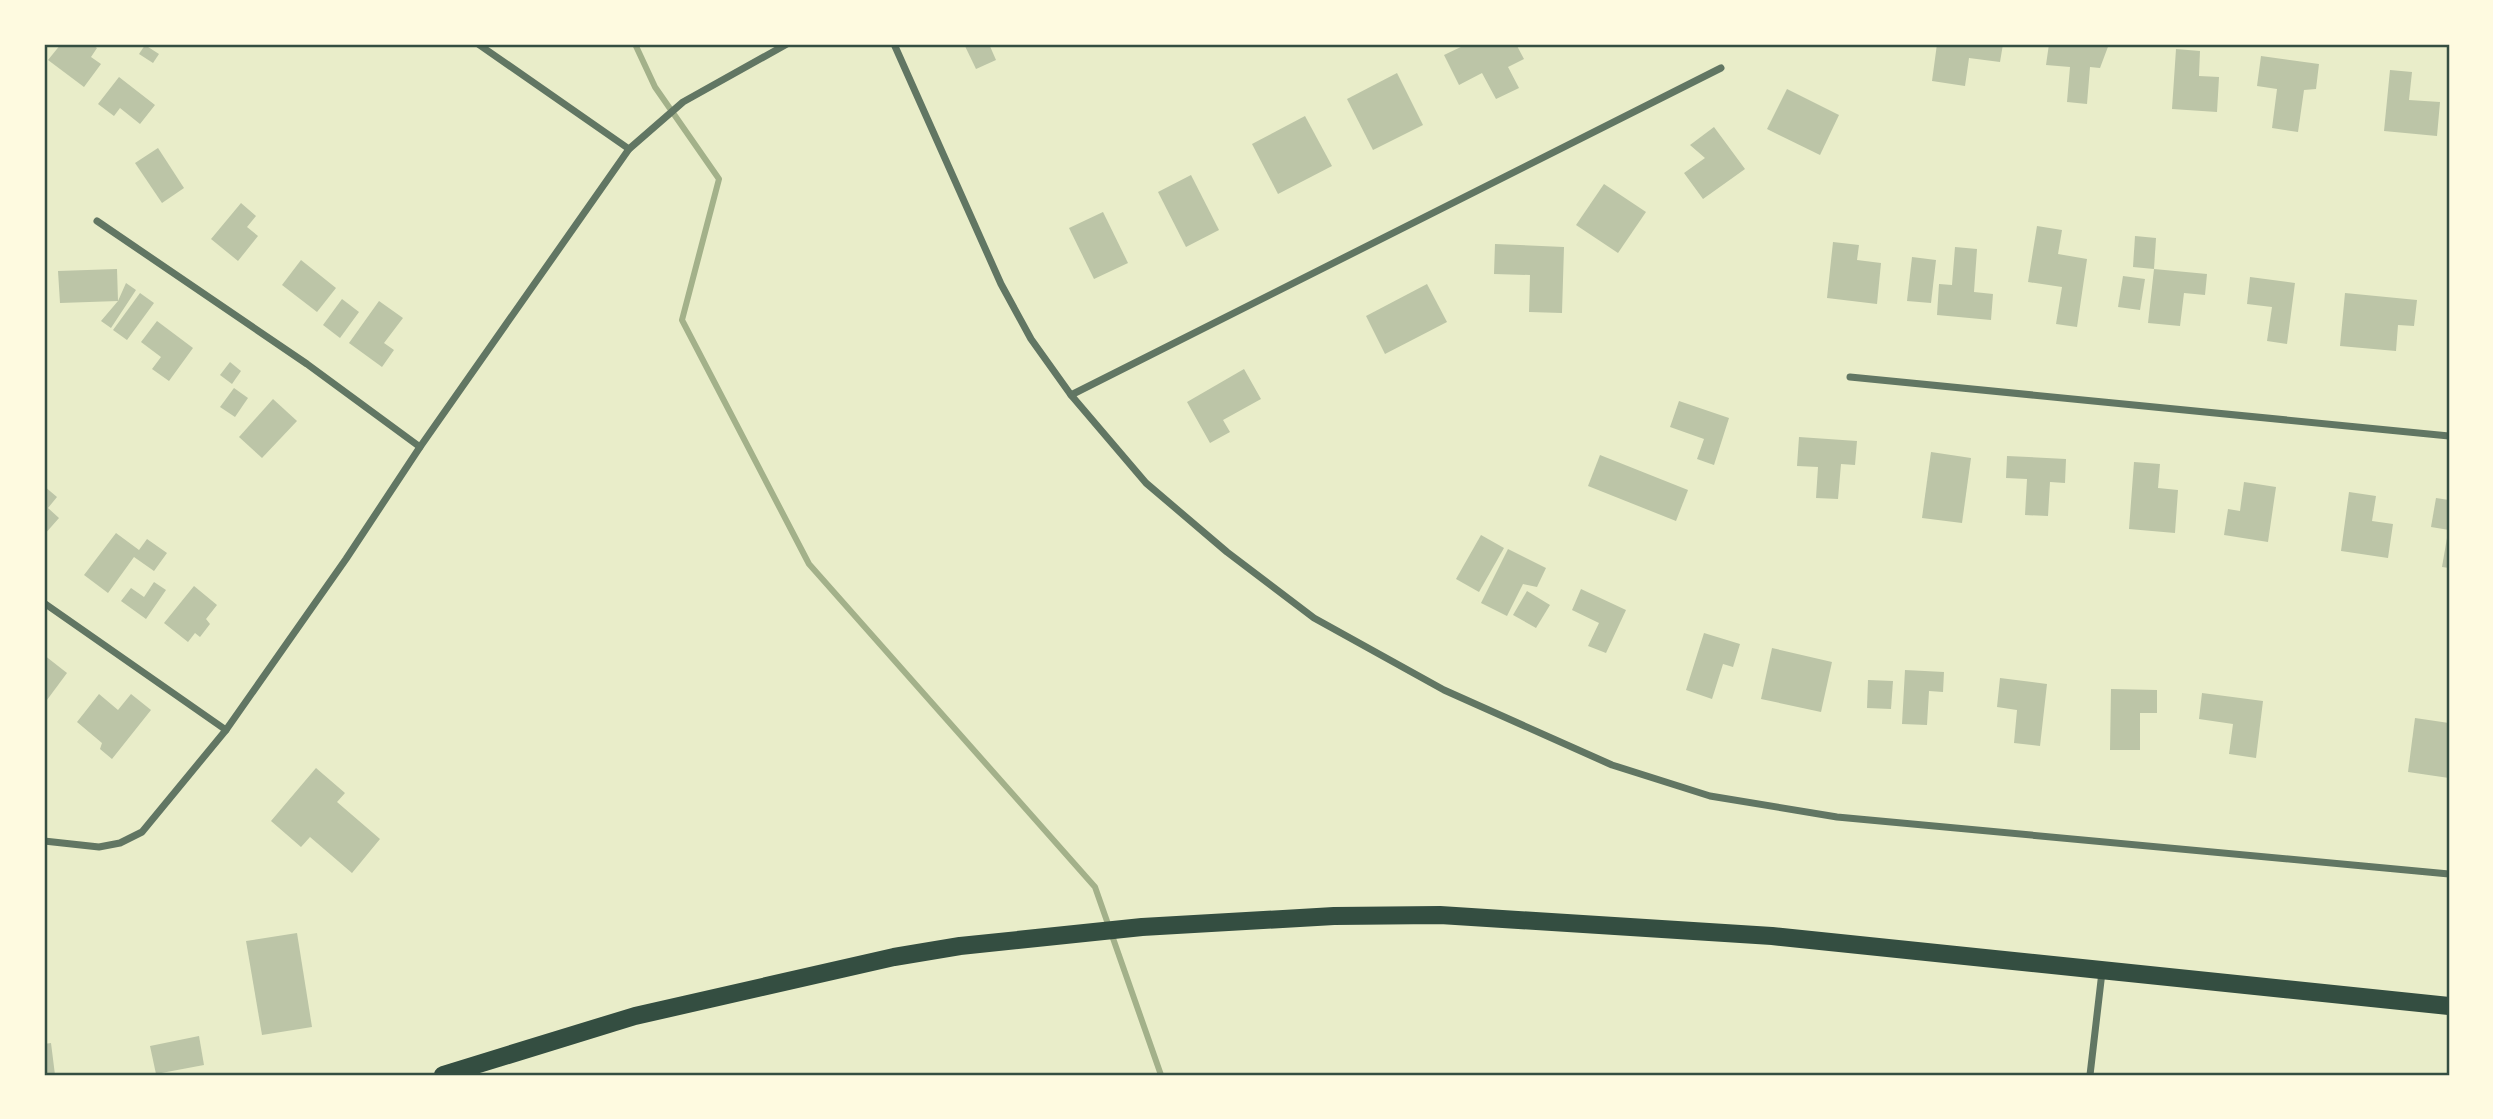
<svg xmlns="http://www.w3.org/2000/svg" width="2493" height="1119" font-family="'Asap Condensed',sans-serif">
<rect width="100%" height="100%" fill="#e9edc9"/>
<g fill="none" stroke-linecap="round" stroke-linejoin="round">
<!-- stream -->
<polyline stroke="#a3b18a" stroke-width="6" points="635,44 655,87 719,179 682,320 809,564 1095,887 1161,1075"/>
</g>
<!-- building -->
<g fill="#bcc5a7">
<polygon points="61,44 74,44 79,47 81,44 91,44 97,48 91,57 101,64 84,87 48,60"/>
<polygon points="964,44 989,44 996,60 976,69"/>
<polygon points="1467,44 1516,44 1524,59 1508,67 1519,88 1496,99 1482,73 1459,85 1444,55"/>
<polygon points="1937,44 2003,44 2000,62 1969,58 1965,86 1932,81"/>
<polygon points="2049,44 2109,44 2100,68 2090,67 2087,104 2067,102 2070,67 2046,65"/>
<polygon points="145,45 159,54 153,63 139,54"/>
<polygon points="2176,49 2200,51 2199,76 2219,77 2217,112 2172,109"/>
<polygon points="2261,56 2319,64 2316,89 2304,90 2298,132 2272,128 2277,89 2257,86"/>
<polygon points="2390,70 2412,72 2409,100 2440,102 2437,136 2384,131"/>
<polygon points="1397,73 1423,125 1373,150 1347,99"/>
<polygon points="119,77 155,105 140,124 120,108 114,116 98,104"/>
<polygon points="1787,89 1839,115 1820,155 1767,129"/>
<polygon points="1305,116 1332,166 1278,194 1252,144"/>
<polygon points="1714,127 1745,169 1703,199 1684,173 1705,158 1690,145"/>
<polygon points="158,148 184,188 162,203 135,163"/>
<polygon points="1191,175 1219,230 1186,247 1158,192"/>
<polygon points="1604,184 1646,212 1618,253 1576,225"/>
<polygon points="241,203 256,216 247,227 258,236 238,261 211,239"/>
<polygon points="1103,212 1128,263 1094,279 1069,228"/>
<polygon points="2037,226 2062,230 2058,254 2087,259 2077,327 2056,324 2062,287 2028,282"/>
<polygon points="2135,236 2156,238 2154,269 2133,267"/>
<polygon points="1833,242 1859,245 1857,260 1881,263 1877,304 1827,298"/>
<polygon points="1495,244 1564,247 1562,313 1529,312 1530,275 1494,274"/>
<polygon points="1955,247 1977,249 1974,292 1993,294 1991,320 1937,315 1939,284 1952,285"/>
<polygon points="1912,257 1936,260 1931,303 1907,301"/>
<polygon points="301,260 336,288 317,312 282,285"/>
<polygon points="117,269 118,301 126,283 136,290 111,328 101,321 118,301 60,303 58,271"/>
<polygon points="2154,269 2207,274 2205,295 2184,293 2180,326 2148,323"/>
<polygon points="2123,276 2145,279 2140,310 2118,307"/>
<polygon points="2250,277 2295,283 2287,344 2267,341 2272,307 2247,304"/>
<polygon points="1427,284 1447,322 1385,354 1366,316"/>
<polygon points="140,293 154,303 127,340 113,330"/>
<polygon points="2345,293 2417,300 2414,326 2398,325 2396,351 2340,346"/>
<polygon points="342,299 359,312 340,338 323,325"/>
<polygon points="379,301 403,318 384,343 394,350 382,367 349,343"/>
<polygon points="157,321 193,348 169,381 152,369 161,357 141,342"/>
<polygon points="230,362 241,371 232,384 220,375"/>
<polygon points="1244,369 1261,399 1223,420 1230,432 1210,443 1187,402"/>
<polygon points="234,388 248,398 235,417 220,407"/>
<polygon points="273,399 297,421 262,458 239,437"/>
<polygon points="1679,401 1729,418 1714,465 1697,459 1704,439 1670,427"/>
<polygon points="1799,437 1857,441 1855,465 1841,464 1838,499 1816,498 1818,467 1797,466"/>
<polygon points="1931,452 1971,458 1962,523 1922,518"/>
<polygon points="1600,455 1688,490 1676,521 1588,486"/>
<polygon points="2007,456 2066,459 2065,483 2050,482 2048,516 2025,515 2027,479 2006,478"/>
<polygon points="2134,462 2160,464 2158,488 2178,490 2175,533 2129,529"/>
<polygon points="2244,482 2276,487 2268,542 2224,535 2228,509 2240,511"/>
<polygon points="44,486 57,497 48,508 59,518 44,535"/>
<polygon points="2349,492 2376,496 2372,521 2393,524 2388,558 2341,551"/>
<polygon points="2436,498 2449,500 2449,530 2431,527"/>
<polygon points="2448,532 2449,532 2449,568 2442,567"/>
<polygon points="116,533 139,550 147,539 167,553 154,571 134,557 108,593 84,575"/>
<polygon points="1481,535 1504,548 1479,592 1456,579"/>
<polygon points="1508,549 1546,568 1537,587 1523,584 1507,616 1481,603"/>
<polygon points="154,582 166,590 146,619 121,601 131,588 144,597"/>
<polygon points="194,586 217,605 206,619 210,624 200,637 195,633 188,642 164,623"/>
<polygon points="1581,589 1626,610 1606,653 1588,646 1599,623 1572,610"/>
<polygon points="1527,591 1550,605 1536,628 1513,615"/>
<polygon points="1704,633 1740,644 1733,667 1723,664 1712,699 1686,690"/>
<polygon points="1772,648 1832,662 1821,712 1761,699"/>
<polygon points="44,655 67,673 44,704"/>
<polygon points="1905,670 1944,672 1943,692 1929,691 1927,725 1902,724"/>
<polygon points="2000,678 2047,684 2040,746 2014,743 2017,710 1997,707"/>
<polygon points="1868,680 1893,681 1891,709 1867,708"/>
<polygon points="2111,689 2157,690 2157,713 2140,713 2140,750 2110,750"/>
<polygon points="2202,693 2263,701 2256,758 2229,754 2233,724 2199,719"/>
<polygon points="99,694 118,710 131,694 151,710 112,759 100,749 102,743 77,722"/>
<polygon points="2415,718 2449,723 2449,778 2408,772"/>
<polygon points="316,768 345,793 337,802 380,839 352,873 310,837 301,847 271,821"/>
<polygon points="297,933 312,1027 262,1035 246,941"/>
<polygon points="199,1036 204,1065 156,1074 150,1046"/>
<polygon points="51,1043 55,1075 44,1075 44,1044"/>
</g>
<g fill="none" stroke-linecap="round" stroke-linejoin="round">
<!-- minor -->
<g stroke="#617663" stroke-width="7">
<polyline points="478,44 629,149"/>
<polyline points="894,44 1001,284 1031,339 1071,395 1146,483 1227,552 1314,618 1444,690 1612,765 1710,796 1837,817 2449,874"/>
<polyline points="97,221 307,364 420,447"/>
<polyline points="1850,377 2449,436"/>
<polyline points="1071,395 1721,68"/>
<polyline points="44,603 226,730"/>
<polyline points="44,841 99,847 120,843 142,832 226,730 346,559 420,447 629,149 683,102 787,44"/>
<polyline points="2090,1075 2102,972"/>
</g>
<!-- primary -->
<polyline stroke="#344e41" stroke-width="18" points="443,1075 635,1016 894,957 960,946 1142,927 1334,916 1440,915 1772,936 2449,1006"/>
</g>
<!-- border -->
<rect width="2493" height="1119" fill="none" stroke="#fefae0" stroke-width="91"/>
<rect x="46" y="46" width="2402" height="1028" fill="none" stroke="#344e41" stroke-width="2.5"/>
</svg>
